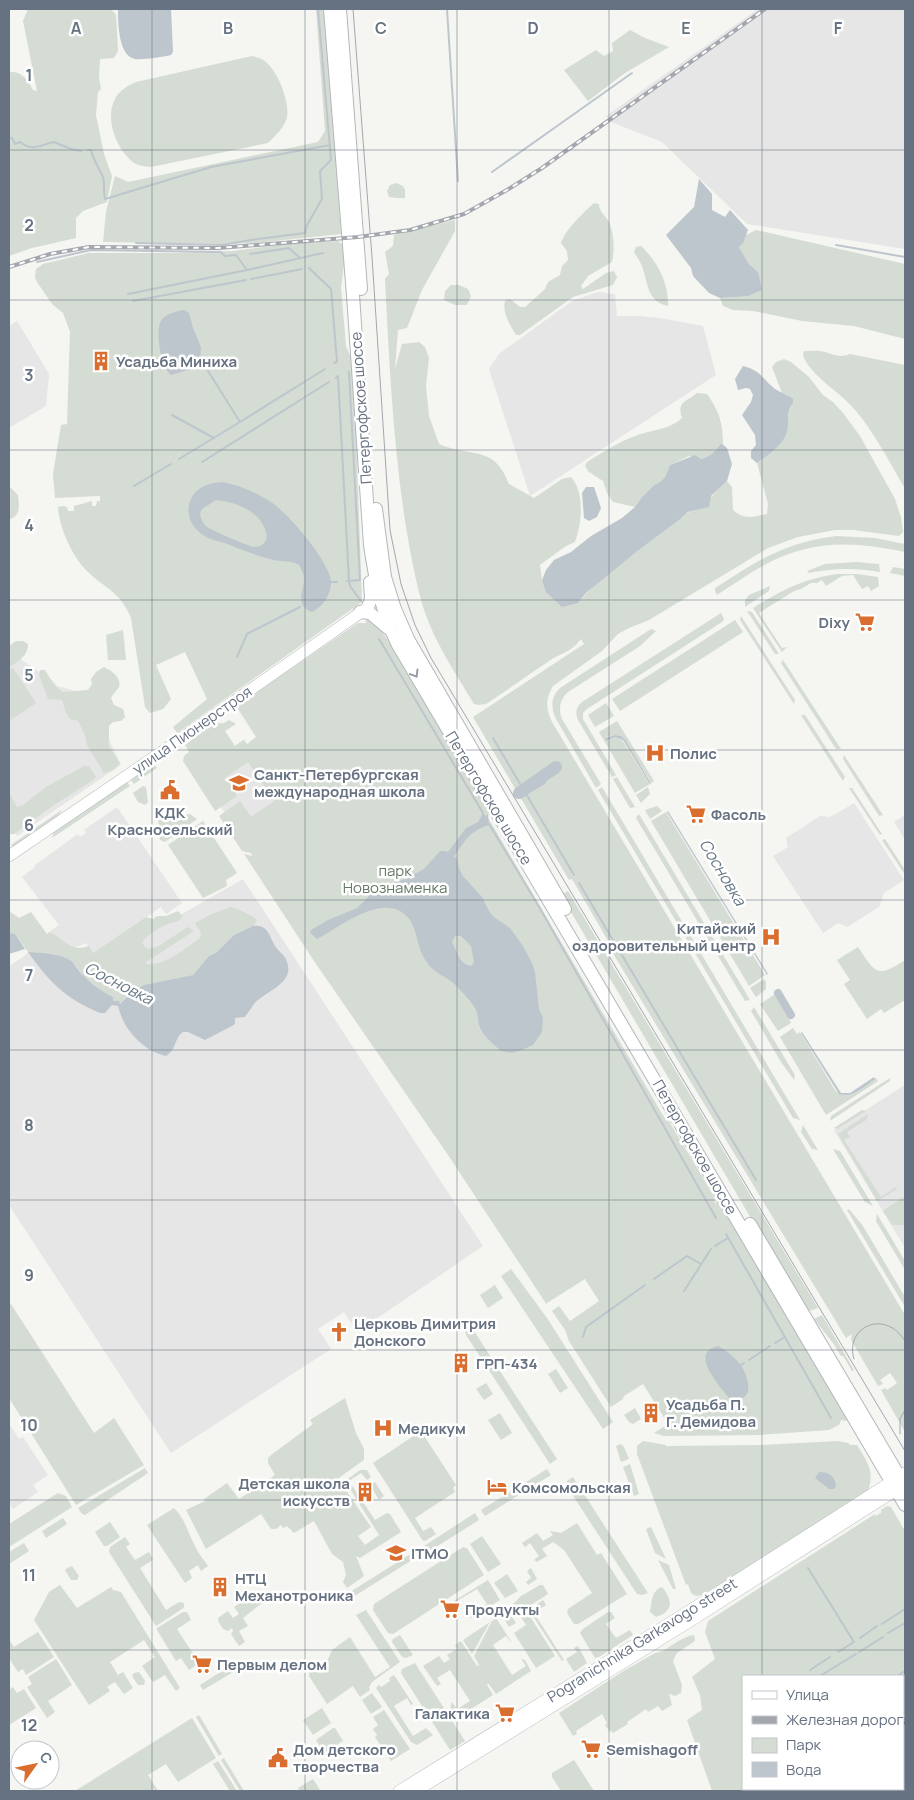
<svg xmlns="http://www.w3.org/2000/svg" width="914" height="1800" font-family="Manrope,sans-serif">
<rect width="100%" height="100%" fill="#f5f5f2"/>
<!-- built -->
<g fill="#e5e6e5">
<polygon points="758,9 905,9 905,249 747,224 662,142 611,122 606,116"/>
<polygon points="598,292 615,294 617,316 639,316 660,318 703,326 716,375 530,496 489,369 499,354 572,301"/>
<polygon points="17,321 49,374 46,406 9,428 9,326"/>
<polygon points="20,659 53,681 57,686 87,694 121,765 17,836 9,823 9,666"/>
<polygon points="244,740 297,821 251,852 187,756 234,746"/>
<polygon points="854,803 904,880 884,893 879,907 847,927 838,923 823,933 773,856 788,847 786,838 820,816 829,817 836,814"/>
<polygon points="117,807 182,903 166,914 161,907 93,953 86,943 74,948 100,961 243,879 483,1246 357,1332 344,1312 318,1329 331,1349 171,1453 9,1205 9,966 23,957 47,934 65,942 56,935 49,932 59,925 22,877 35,867 35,865 78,834 80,837 86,833 84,830"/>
<polygon points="905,815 905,840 894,822"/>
<polygon points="905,1085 905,1248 834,1130"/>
<polygon points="9,1424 19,1439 23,1437 48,1475 33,1485 38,1492 13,1509 9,1503"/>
</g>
<!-- green -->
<g fill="#d5dcd3" fill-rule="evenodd">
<path d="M28,9h83l5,6 2,36 -4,7 -14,1 -1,19 2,11 -3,3 -2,23 8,39 8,22 -5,26 -24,9 -7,7v20l-44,10 -23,8v-184c13,-1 18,7 24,18l4,1 -14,-70z"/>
<polygon points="316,9 324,9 328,40 341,234 256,243 221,244 103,242 106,212 115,176 128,182 318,142 325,131"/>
<polygon points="630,30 645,38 669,47 625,73 588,101 564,70 596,50 604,56 613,51 612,43"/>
<path d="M252,56c3,1 8,2 11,4 14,8 27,42 24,57 -2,10 -12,19 -19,26l-117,24c-5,-1 -11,-1 -15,-3 -19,-12 -32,-45 -21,-65 5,-9 12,-13 21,-17z"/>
<polygon points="396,183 403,186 405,190 405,198 396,198 389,197 387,191 390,185"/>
<path d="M594,203l5,1c0,8 6,11 10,18 5,12 6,28 3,40l-24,14 -7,10 2,3 23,-16 8,-2 3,6 -4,8 -40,12 -53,38h-4c-6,-10 -14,-22 -11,-34l5,-2 10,8h5l8,-7 12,-11 3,-7 12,-7 2,-9 6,-6 -1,-9 -6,-8c4,-13 23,-31 33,-40z"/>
<path d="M455,220v11l-33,59 -15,38 -9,2 -3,39 7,-25 17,-2 6,5 4,11 -3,28 3,30 10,28c32,14 55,0 70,40l25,14 28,-19 9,-2c14,16 11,46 4,65l-9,4 -26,19 2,15 36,23c30,-36 73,-60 108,-89 4,-3 10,-3 14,-6 10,-8 17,-19 27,-27l5,6 1,23c11,10 20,7 34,4l1,-10 -11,-41c11,-8 29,-20 30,-36 1,-10 1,-15 6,-24l-5,-8 -6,-2 -10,-26 4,-5 8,-3 7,3 18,15 14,18 10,7 10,11 17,23 35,63 6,18 2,15 -4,4 -46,-6h-18l-37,7 -30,11 -119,72 -20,8 -11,6 -16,17 -49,35c-8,13 -7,23 -1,36l353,593v117l-24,-42 4,-2 2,2 10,-7 -7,-10 -10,7 3,4 -5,2 -27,-46 1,-6 -6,4 -237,-391 2,-1 -39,-67 -3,1 -96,-163 111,-73 -3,-5c-12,15 -19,13 -32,22 -21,14 -41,29 -63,43l-7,1 -5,-1c-18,-30 -39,-61 -50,-94 -9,-29 -14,-60 -19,-89 -12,-80 -16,-161 -20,-242l4,-5 -4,-22 8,-6 1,-11z"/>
<polygon points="756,230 905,264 905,339 854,326 802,321 753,311 733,310 723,306 720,298 735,297 758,272 749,264 739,247 746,235"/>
<path d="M338,241l5,4 1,19 -3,24 5,58 5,12 4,43 7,201 -185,131 -4,-6 34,-28 -22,-47 -29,13 15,34 -8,10 -13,4 -5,-6 -14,-89c-11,-27 -26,-29 -45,-48 -14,-14 -27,-43 -28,-63l6,-1 3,1 1,4h6v-5l18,-5v5h4l1,-5h3v-5l-45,2 -2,-24 8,-49 6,-1 3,-92 -7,-19 -11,-9 -15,-22 -2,-5 1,-8 7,-5 46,-11h88l56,-2 53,-7z"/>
<path d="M641,246c17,16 28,38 27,60 -21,-4 -20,-23 -26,-40 -2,-5 -5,-9 -8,-14l2,-5z"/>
<polygon points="451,285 459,285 468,289 471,296 467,305 455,305 444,300 445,291"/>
<path d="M804,351c7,0 15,-1 21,1 10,3 15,6 25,2l55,11v122h-1c-15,-26 -29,-53 -48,-76 -14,-18 -46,-35 -53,-56z"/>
<path d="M697,393l10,1c12,17 16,29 16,50l-2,-1 -6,9 -9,6 -5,1 -12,-3 -19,9 -5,12 -5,5 -6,3 -12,12 -7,10 -22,-5 -6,-9 -4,-12 -14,-9 -4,-6 2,-4c16,-10 30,-19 48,-26 15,-6 35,-6 47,-18 -5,-17 3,-15 15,-25z"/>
<path d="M9,486l9,9c1,12 3,20 -9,25z"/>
<path d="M836,536l39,2 30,6v8c-53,-11 -97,-13 -146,16 -14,8 -28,18 -42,27l-2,-4v-3c44,-28 68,-45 121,-52z"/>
<path d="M856,562l23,2 1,8c-24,-4 -46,-4 -71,1l-2,-2 18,-7z"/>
<polygon points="893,567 905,569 905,576 890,573"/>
<path d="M837,574h20l21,3 1,9 -8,5 -3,-5 -6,3 -9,-14 -11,1 -16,10 -4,-6 -5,3h-6l-10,6 -7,2 -35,22 23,35 5,-1 -5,5 -29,-44c27,-17 52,-30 84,-34z"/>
<polygon points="770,586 769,591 745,607 745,600 749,595"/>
<polygon points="747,611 752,612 779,654 775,654"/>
<path d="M721,613l3,6 -2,3 -135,87 -4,4v6l33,56 -4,2 -34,-57c-3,-7 -2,-13 4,-18z"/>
<polygon points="741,616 795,700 794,704 740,620"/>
<polygon points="366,619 375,621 415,681 492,812 487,816 664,1117 667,1118 714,1196 715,1204 719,1197 849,1421 841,1420 839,1425 829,1430 759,1435 664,1436 654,1433 668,1424 643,1384 624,1396 623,1399 611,1407 569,1341 565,1330 552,1311 559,1306 570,1321 599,1301 585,1279 547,1303 547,1305 446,1152 314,961 244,854 252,856 251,853 242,851 219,816 240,801 251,817 274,801 248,762 226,777 237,796 215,811 183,761 184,756 189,752 185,745 212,724 224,723 229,720 236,724 225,731 235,746 245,739 244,740 247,744 256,737 236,706 358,623 366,623"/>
<polygon points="735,620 743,632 620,711 612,699"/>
<path d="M651,629l5,2 -16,15 -72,46c-8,7 -10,17 -6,27l39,65 -5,4 -41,-71c-4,-11 -4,-20 5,-29z"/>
<polygon points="123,630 126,660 108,660 106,635"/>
<path d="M16,641h7l5,3c0,12 -9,17 -19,23v-21z"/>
<polygon points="783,660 841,749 836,749 781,663"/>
<path d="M104,667c6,3 18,10 15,20 -2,3 -6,7 -8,11l3,7 9,4 2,8 -4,4 -8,1 -4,4v21l11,16 -7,7 -9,3 -17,-28 -2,-10 -7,-14 -8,-2 -5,-9 -3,-10 -14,-1 -9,-24 1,-5h5l9,15 9,7 25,-2 4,-6 -1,-5 5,-7z"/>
<polygon points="13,668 36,703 9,721 9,671"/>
<polygon points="606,703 614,716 595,727 588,715"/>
<polygon points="805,715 845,777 843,781 801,715"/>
<polygon points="617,721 654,781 652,783 621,736 615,735 606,737 608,741 615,737 622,740 650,784 635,793 599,732"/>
<polygon points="844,755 883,815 879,816 843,759"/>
<polygon points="154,764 157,768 134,784 131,780"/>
<polygon points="84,766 89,766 96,777 93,780 51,807 14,834 9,834 9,793 17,807 23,805 46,787"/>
<polygon points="617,777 635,807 630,808 613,779"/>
<polygon points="127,782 130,786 52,838 54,832"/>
<polygon points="143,786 146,787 148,802 145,805 138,802 133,793"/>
<polygon points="602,787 800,1120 793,1118 598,790"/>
<polygon points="648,787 650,794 641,803 636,795"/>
<polygon points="849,788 852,788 882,834 880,835"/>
<polygon points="657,806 662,811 650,819 645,810"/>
<polygon points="63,809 56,818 13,847 11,845"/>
<polygon points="174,811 182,816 190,814 197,819 165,842 160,840 158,819 166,812"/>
<polygon points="666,812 765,975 749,986 651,821"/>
<polygon points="639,814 750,1000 745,1001 636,818"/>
<polygon points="203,821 237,873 226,880 227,886 203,898 168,845"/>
<polygon points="885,839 905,870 905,875 882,840"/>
<polygon points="568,891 818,1308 806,1312 561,895"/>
<path d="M231,907l7,2 17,9 2,2 -4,6 -19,9 -18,18 -7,3 -16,19 -49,10 -12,7 -13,12 -7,-3 1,-4 -14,-8 -17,-14 -6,-10 -21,-11 -27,-2 -13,-18h-6v-23l10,7 12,-6 16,22 2,-2c17,6 19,21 40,14l4,7 53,-36 7,2 4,-3h9l12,-5 5,5c-5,7 -11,6 -18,9 -8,4 -19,11 -23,18l5,6 10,-2 31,-20 6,4 -48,31 1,2c16,3 41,-17 53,-26l1,-5 -6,-10 17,-9z"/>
<path d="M858,947c18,26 18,32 47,13v40l-21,13 -3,-4 -14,10 -23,-35 6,-4 -13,-20z"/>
<polygon points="764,979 766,982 766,989 756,997 750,988"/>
<polygon points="777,993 791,1015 788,1017 791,1023 778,1031 760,1004"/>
<polygon points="754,1007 795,1075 794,1080 781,1062 751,1011"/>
<path d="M793,1028l4,6 3,-2 35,58c13,14 29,-3 41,-12l2,3 -52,34 -46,-78z"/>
<polygon points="890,1078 890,1081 830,1121 831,1116"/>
<polygon points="862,1110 866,1111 837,1129 834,1128"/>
<polygon points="868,1114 866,1120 847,1132 850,1137 844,1140 881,1197 896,1187 897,1189 877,1201 838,1134"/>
<polygon points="803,1125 818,1150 812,1149 801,1132"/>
<polygon points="833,1149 840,1151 873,1206 865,1202"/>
<polygon points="903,1197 905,1202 905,1225 892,1225 883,1211"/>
<polygon points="849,1209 863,1226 905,1297 905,1307 847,1210"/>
<polygon points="877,1214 905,1261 905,1270 876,1221"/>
<polygon points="511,1269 547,1318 613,1422 603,1429 501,1276"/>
<polygon points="495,1285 503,1298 488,1308 480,1295"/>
<polygon points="9,1301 94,1433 114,1418 144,1465 76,1505 9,1398"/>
<polygon points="822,1315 854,1370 852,1371 843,1356 841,1356 833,1343 814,1319"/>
<polygon points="485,1322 486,1323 474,1331 557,1459 550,1464 466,1335 464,1326"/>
<polygon points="556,1369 568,1388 560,1393 548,1374"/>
<polygon points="486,1383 493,1394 484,1400 476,1389"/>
<polygon points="345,1398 356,1433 364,1449 364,1460 340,1477 339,1480 371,1527 358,1536 365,1545 379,1535 345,1481 360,1470 367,1470 371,1477 367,1480 361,1473 349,1481 375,1520 387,1513 390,1514 401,1532 360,1558 356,1556 364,1576 347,1588 343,1582 346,1575 343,1562 332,1554 314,1521 294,1533 287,1526 283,1528 281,1525 276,1529 271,1529 261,1514 206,1549 186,1510 205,1501 204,1499 227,1483 239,1499 275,1475 268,1463 268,1458 271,1455 313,1424 310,1420"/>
<polygon points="635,1408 641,1419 633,1424 629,1422 624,1415"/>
<polygon points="500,1413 512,1433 501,1440 488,1420"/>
<polygon points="421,1431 456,1485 453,1488 455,1492 415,1518 423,1531 431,1527 436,1534 425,1541 423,1541 373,1463"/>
<path d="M643,1441l23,4 1,2 1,-1 92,-1 78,-4 10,2 2,2h7c10,17 18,25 11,46l-130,83 -36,21 -6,1 -5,-3 -3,-9 -2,1 -49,-131v-8z"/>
<polygon points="621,1444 624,1447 629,1459 621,1462 616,1446"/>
<polygon points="630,1464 639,1494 634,1496 623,1467"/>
<polygon points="145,1468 148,1473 85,1515 82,1514 78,1508"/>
<polygon points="547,1469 551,1475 485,1516 481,1510"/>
<polygon points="573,1477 648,1593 642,1595 637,1594 566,1485 567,1481"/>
<polygon points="375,1482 384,1496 379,1500 370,1485"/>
<polygon points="58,1493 66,1496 72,1507 9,1547 9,1524"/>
<path d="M887,1506l4,1 14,24v260h-193l-25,-71 15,-10 -2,-15 -8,-18 23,-18 -10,-27 3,-11 167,-107v2l6,-3v-3zM743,1676h160v113h-160z"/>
<path d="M174,1508c12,12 13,23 21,38 3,7 9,14 13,20l-7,5 -3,-6 -9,6 3,7 -7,5 -38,-58z"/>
<polygon points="475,1513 479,1520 428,1552 424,1546"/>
<polygon points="63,1518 67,1524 46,1538 42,1531"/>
<polygon points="110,1522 120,1537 107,1546 104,1546 95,1532"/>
<polygon points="577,1523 597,1555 601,1553 627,1594 578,1624 574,1624 567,1613 568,1609 592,1593 564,1550 553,1542 542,1549 547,1556 537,1562 534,1560 539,1556 530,1543 525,1547 522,1543 537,1533 543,1541 553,1535 550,1531 561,1533"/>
<polygon points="651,1527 666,1559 655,1553 646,1529"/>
<polygon points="482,1536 501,1564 488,1572 470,1544"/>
<polygon points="125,1537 130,1544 126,1547 135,1560 149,1552 153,1560 140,1568 166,1610 179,1602 184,1603 184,1607 182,1609 156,1626 109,1552 110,1547"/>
<polygon points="24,1543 29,1551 9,1564 9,1552"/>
<polygon points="463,1547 467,1548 484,1575 393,1634 388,1633 373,1610 374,1604"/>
<polygon points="417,1550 420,1555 353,1597 350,1592"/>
<polygon points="658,1560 669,1565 676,1589 673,1589"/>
<polygon points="72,1566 79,1576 77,1580 71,1580 65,1570 67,1568"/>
<polygon points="531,1568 537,1579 528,1585 526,1582 531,1578 527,1571"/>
<polygon points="507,1574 518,1591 505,1598 494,1583"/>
<polygon points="488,1580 500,1600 471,1618 468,1616 487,1604 477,1589 455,1602 454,1601"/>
<polygon points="60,1585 77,1608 111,1587 113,1590 121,1592 180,1688 176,1691 165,1675 153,1682 142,1666 155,1657 144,1640 110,1662 118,1675 123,1672 133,1688 124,1694 115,1682 107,1687 110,1691 89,1705 34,1620 49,1592"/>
<polygon points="540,1585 543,1585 548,1594 528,1607 526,1610 555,1656 536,1668 514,1633 526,1625 513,1604 521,1596"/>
<path d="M662,1587c10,12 13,24 -6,30l-6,-5c2,-10 1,-21 12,-25z"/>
<polygon points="261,1596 265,1598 262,1603 243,1618 248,1626 239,1631 245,1642 239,1646 231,1634 233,1631 232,1628 228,1631 223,1629 218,1621 218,1618 228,1611 233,1618 239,1614 234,1607 242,1602"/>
<polygon points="543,1600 546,1605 534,1613 564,1660 562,1661 529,1610"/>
<polygon points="366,1610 400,1662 372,1682 369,1687 370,1690 360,1697 353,1686 327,1704 309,1676 310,1670 328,1659 332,1650 350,1637 375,1677 390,1667 356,1615"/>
<polygon points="506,1611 508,1611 516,1623 509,1627 502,1616"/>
<polygon points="183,1612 187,1612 191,1620 177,1629 199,1663 189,1670 181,1658 176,1661 157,1630 157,1628"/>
<polygon points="608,1612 611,1612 615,1618 606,1624 616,1638 630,1630 633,1635 599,1657 595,1658 580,1633 583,1629"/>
<polygon points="496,1618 511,1641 511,1642 506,1636 493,1645 512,1675 526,1666 521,1659 525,1660 531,1671 496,1694 488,1683 487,1685 493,1695 463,1714 457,1716 450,1708 452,1702 457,1709 470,1701 450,1670 437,1678 441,1684 437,1686 423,1666 439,1656 444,1663 450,1659 447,1655 457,1649 455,1645 461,1641 477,1666 479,1665 474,1656 492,1621"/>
<polygon points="490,1622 472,1654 463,1640"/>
<polygon points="38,1632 54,1657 26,1675 23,1669 18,1672 9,1658 9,1639 14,1647"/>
<polygon points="400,1635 413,1655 406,1658 402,1657 392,1642 393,1639"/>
<path d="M694,1635l1,6 -18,12 -4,8 9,24 -1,8 -6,3 -6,-2 3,11 -10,6 -4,-5 -10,6 -2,-3 -19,13 1,2 -15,9 -1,-2 -2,1 -5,-7 2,-2 -5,-9 -26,17 1,3 -4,2 -14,-23 63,-41 33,-19c10,0 24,-16 39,-18z"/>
<polygon points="578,1646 587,1663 574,1672 566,1659 577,1652 574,1648"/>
<polygon points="56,1659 72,1685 48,1701 55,1712 47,1718 27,1687 32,1684 28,1677"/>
<polygon points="241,1659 245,1665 203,1690 200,1685"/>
<polygon points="415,1663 465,1741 450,1750 401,1673 402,1669"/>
<polygon points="139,1672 145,1681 144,1685 138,1685 132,1676 134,1673"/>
<polygon points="394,1675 413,1704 411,1705 407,1698 394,1706 413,1736 426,1728 433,1735 417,1745 411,1742 376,1688 379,1685 381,1687 390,1681 389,1678"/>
<polygon points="13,1687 17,1693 24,1689 36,1708 9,1725 9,1690"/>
<polygon points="372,1693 382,1707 371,1714 362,1700"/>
<polygon points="322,1708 331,1723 313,1735 303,1720"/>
<polygon points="384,1710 410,1749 391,1761 375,1737 377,1735 373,1729 378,1725 373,1717"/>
<polygon points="199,1715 222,1754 219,1756 196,1717"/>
<polygon points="192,1718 216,1758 178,1782 166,1764 148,1775 158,1791 156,1791 154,1789 150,1791 75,1791"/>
<polygon points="333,1728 335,1728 343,1741 324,1753 316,1740"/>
<polygon points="224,1758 244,1791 240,1791 221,1760"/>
<polygon points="574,1760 594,1791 561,1791 552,1777 552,1773"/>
<polygon points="218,1761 237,1791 230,1791 213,1764"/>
<polygon points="313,1779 320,1790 300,1791 298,1788"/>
</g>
<!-- water -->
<g fill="#bec6cd" fill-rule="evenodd">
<path d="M118,9h53l2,43 -2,3c-10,2 -25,5 -36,4 -17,-3 -17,-37 -17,-50z"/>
<polygon points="699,179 712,194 712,210 725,217 730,210 748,230 743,243 739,247 749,264 758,272 762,290 748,296 720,298 709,293 693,276 691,268 666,235 694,207"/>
<path d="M184,310l5,3 4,15 8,19 -1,16 -5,5 -24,7c-10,-8 -17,-46 -9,-56 6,-6 15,-8 22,-9z"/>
<path d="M743,366c19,5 18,12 32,23 6,4 12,5 18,10v4c-8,12 -3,16 -6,28 -3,14 -20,25 -30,32l-6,-5v-7l5,-6 -1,-10 -13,-20 9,-13 2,-7 -3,-6 -4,-1 -8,2 -3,-11z"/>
<path d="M721,443l6,5 5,16 -5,17 -16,15 -2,11 -21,5 -9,8 -43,32 -50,41 -8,10 -16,4 -16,-15 -4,-12 4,-10 8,-10 17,-8 20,-16 31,-18 13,-11 7,-10 12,-12 6,-3 5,-5 5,-12 25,-10 6,4c9,-2 15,-8 20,-16z"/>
<path d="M222,482c18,3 33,10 49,20 17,11 58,59 60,79 1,12 -8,26 -19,31 -17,-6 -9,-20 -8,-32 0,-6 -2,-10 -5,-15 -8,-5 -16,-3 -26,-5 -15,-4 -28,-9 -43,-15 -7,-3 -15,-4 -22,-7 -16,-8 -25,-24 -16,-41 6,-11 18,-14 30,-15zM216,500c20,2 44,11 50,32 1,4 1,8 -2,11 -2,3 -7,4 -10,4 -6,-1 -43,-17 -47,-20 -4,-3 -6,-8 -7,-13l2,-5z"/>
<polygon points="586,487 594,487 601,508 597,517 589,521 584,518 582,493"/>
<polygon points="615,735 621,736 625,740 651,783 650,784 623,740 615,737 607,741 605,738"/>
<polygon points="556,768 557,768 559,773 548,779 545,784 526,795 523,790 541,780 542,777 545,779 554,772 556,772"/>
<polygon points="668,811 768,974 767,975 667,812"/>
<path d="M483,813l3,3 2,-2 1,11c-19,6 -24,15 -35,32l3,1 2,10 4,8 19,21 7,14 5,6 16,11 13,18 9,17 3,9 4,37 4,9 -1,14 -9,13 -11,5 -10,3 -11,-2c-8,-7 -19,-16 -22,-26 -1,-5 -1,-11 -3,-15 -4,-8 -11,-15 -17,-21 -13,-16 -25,-12 -36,-33 -6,-11 -6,-25 -13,-36 -23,-32 -70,7 -93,19l-7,-6 1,-3 17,-10 29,-12 15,-15 12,-8 19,-5 21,-11 16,-18h5l3,1 18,-24 12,-6zM455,936h6l10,10 3,16 -3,4c-12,-2 -14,-15 -19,-24z"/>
<path d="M253,926c14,-2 15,7 21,18 3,7 11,10 13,18 8,22 -22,29 -33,42 -3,4 -6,9 -9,13l-10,1v6l-3,2 -27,14 -17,-8h-5c-9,6 -6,17 -17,24 -23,-5 -43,-27 -48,-50l-6,-1 -7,8h-5c-34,-14 -51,-31 -72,-61 14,1 28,1 40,7 8,4 9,12 16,17 8,9 18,15 29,21v4h6l1,3 12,-12 12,-7 49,-10 16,-19 7,-3 18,-18z"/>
<polygon points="9,933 15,934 25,949 9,954"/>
<path d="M802,1032l39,61h9l24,-16 1,2c-10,7 -22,20 -36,15l-38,-61z"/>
<path d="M718,1346c7,3 20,14 24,21 8,14 13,37 -13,31 -9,-12 -41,-46 -11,-52z"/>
<path d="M819,1472c10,0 16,4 17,14l-2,3h-5l-14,-11z"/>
</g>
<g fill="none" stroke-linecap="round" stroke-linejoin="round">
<!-- stream -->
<g stroke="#bec6cd" stroke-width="2">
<polyline points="447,9 458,181"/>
<path d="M9,138h3l3,6 5,-2c12,10 20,3 34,0l17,7 10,2"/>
<path d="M88,150h3c2,10 8,18 12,27 2,7 0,14 2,22l106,-32 119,-22"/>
<polyline points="492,172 632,73"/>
<polyline points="136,243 222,245 251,240 305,233 307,225 322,199 320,171 331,160 318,9"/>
<polyline points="836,245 905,257"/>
<polyline points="250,254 289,248 300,258"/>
<polyline points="37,262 91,250 221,252 225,256 236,255 247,270"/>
<polyline points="309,268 331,289 337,362 334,363"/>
<polyline points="251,279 302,269"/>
<polyline points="128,294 247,270 323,253"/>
<polyline points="133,301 246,280"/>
<polyline points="200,363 204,364"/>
<polyline points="208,371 240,422 325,369"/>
<polyline points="336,378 338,376 349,581 350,586 361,601"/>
<polyline points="172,415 214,438"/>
<polyline points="179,459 240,422"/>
<polyline points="202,462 329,382"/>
<polyline points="134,486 171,464"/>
<polyline points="347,581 360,580 349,372"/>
<polyline points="331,582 337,582"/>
<polyline points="379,639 483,813"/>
<polyline points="237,657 247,634 300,607"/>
<polyline points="493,738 574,875"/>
<polyline points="489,824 538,905 716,1218"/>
<polyline points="579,883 756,1180"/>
<polyline points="726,1234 831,1418"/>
<polyline points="715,1246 728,1238"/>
<polyline points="654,1279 687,1256 701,1264"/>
<polyline points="684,1291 711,1249"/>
<polyline points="583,1337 586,1327 645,1285"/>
<polyline points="775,1343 785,1337"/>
<polyline points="749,1360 770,1346"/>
<polyline points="741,1365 744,1363"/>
<polyline points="808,1568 854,1642 838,1652"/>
<polyline points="882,1624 905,1609"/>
<polyline points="888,1633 905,1623"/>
<polyline points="860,1638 877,1626"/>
<polyline points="859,1652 883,1637"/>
<polyline points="810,1670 830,1657"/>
<polyline points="820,1676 856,1654"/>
<polyline points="897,1676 905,1671"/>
<polyline points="903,1726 905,1724"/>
<polyline points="903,1780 905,1779"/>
<polyline points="888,1789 889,1789"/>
</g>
<!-- canal -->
<polyline stroke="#bec6cd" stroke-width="8" points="778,993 791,1015"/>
<!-- river -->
<polyline stroke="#bec6cd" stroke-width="12" points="519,793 556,767"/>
<defs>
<g id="secondary">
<polyline points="9,856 166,749 367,608"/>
<polyline points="399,1791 689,1611 905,1473"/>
<polyline points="416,1791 692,1620 904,1485"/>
</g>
<g id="primary">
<path d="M330,9l23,286 17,250c5,35 12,68 28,100l507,860"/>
<polyline points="340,9 361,289"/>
<polyline points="376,509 385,577 395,609 408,639 565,909"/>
<polyline points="368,607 371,599 370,582"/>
<polyline points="360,612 370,613 389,629"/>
<polyline points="750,1224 905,1486"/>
</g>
</defs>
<!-- secondary casing -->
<use href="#secondary" stroke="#b6b9be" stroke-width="12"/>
<!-- primary casing -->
<use href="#primary" stroke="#b4b7bb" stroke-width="14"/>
<!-- secondary -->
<use href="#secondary" stroke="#fff" stroke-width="11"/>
<!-- primary -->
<use href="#primary" stroke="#fff" stroke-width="12"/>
<!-- tram -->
<g stroke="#a4a8ae" stroke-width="1">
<polyline points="353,9 372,257 390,530 401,584 415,625 431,658 905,1451"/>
<path d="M854,1359c-10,-32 31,-51 51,-18"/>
<polyline points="900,1434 900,1419 905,1410"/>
</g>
<defs>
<polyline id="rail" points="9,267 50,254 89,247 218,248 358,237 410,230 464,214 507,190 542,168 765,9"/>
</defs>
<!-- rail casing -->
<use href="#rail" stroke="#a4a8ae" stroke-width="4"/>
<!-- rail -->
<use href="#rail" stroke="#fff" stroke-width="2" stroke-dasharray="5.5" stroke-linecap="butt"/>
</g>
<!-- one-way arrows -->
<defs><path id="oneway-chevron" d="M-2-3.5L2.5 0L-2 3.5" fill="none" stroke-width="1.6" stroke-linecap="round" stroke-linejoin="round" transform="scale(1.25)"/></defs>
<use stroke="#949ca7" href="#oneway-chevron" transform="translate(415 674) rotate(59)"/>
<!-- grid -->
<path fill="none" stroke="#667181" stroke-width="1" stroke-opacity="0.55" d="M152,9v1782M305,9v1782M457,9v1782M609,9v1782M762,9v1667M9,150h896M9,300h896M9,450h896M9,600h896M9,750h896M9,900h896M9,1050h896M9,1200h896M9,1350h896M9,1500h896M9,1650h896M762,1789v2"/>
<!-- icons -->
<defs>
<symbol id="building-bare" viewBox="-9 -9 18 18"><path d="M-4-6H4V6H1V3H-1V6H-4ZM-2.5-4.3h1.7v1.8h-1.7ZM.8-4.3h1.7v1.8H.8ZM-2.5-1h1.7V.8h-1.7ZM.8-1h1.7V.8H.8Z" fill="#d96e2f" stroke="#fff" stroke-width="2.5" paint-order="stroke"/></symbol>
<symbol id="supermarket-bare" viewBox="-9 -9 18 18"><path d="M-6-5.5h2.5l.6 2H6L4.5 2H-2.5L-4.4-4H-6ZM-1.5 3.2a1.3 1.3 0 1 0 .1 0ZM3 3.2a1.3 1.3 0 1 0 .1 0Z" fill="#d96e2f" stroke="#fff" stroke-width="2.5" paint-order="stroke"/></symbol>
<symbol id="hospital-bare" viewBox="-9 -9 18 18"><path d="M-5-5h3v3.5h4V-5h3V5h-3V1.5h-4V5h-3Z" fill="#d96e2f" stroke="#fff" stroke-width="2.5" paint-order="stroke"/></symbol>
<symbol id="university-bare" viewBox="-9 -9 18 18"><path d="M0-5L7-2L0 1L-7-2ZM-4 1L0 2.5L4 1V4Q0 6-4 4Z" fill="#d96e2f" stroke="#fff" stroke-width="2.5" paint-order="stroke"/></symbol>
<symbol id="civic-bare" viewBox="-9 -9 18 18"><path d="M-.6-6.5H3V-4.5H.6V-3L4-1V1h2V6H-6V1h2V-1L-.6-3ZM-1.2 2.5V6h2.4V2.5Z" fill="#d96e2f" stroke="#fff" stroke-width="2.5" paint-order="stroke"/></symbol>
<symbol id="church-bare" viewBox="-9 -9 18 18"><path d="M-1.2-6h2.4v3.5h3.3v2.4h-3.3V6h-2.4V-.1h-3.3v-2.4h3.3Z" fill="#d96e2f" stroke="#fff" stroke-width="2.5" paint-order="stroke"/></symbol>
<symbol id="hotel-bare" viewBox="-9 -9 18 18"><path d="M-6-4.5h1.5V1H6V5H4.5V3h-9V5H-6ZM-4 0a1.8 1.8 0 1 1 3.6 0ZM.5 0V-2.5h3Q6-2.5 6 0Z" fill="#d96e2f" stroke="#fff" stroke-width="2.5" paint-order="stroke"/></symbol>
</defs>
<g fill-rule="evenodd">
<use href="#building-bare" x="87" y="347" width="28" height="28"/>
<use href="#supermarket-bare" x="851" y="608" width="28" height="28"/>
<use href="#hospital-bare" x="641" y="739" width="28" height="28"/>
<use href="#university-bare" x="225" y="769" width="28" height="28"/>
<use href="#civic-bare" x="156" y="776" width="28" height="28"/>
<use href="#supermarket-bare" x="682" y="800" width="28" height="28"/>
<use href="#hospital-bare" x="757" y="923" width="28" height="28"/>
<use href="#church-bare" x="325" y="1318" width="28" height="28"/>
<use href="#building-bare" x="447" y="1349" width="28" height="28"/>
<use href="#building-bare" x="637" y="1399" width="28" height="28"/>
<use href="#hospital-bare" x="369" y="1414" width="28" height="28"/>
<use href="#hotel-bare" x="483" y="1473" width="28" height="28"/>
<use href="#building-bare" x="351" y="1478" width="28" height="28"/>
<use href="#university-bare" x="382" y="1539" width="28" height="28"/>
<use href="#building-bare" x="206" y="1573" width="28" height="28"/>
<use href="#supermarket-bare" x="436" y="1595" width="28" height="28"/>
<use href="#supermarket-bare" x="188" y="1650" width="28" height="28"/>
<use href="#supermarket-bare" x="491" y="1699" width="28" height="28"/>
<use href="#supermarket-bare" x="577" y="1735" width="28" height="28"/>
<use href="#civic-bare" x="264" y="1744" width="28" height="28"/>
</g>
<g text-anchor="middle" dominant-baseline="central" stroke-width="5" stroke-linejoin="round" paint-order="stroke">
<!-- poi labels -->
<g font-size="15" font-weight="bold" fill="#667181" stroke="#fff" text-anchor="start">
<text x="116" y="361">Усадьба Миниха</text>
<text x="850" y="622" text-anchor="end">Dixy</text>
<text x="670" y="753">Полис</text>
<text x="254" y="774">Санкт-Петербургская<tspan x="254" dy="17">международная школа</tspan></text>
<text x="170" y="812" text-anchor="middle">КДК<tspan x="170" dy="17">Красносельский</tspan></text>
<text x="711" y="814">Фасоль</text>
<text x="756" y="928" text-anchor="end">Китайский<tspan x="756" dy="17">оздоровительный центр</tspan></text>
<text x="354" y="1323">Церковь Димитрия<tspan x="354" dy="17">Донского</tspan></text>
<text x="476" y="1363">ГРП-434</text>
<text x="666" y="1404">Усадьба П.<tspan x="666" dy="17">Г. Демидова</tspan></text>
<text x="398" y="1428">Медикум</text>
<text x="350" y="1483" text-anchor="end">Детская школа<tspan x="350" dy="17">искусств</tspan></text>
<text x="512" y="1487">Комсомольская</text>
<text x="411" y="1553">ITMO</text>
<text x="235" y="1578">НТЦ<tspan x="235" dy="17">Механотроника</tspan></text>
<text x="465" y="1609">Продукты</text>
<text x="217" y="1664">Первым делом</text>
<text x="490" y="1713" text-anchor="end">Галактика</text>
<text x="293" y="1749">Дом детского<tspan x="293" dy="17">творчества</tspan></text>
<text x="606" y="1749">Semishagoff</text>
</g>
<!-- street labels -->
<g font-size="15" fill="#667181" stroke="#fff">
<text transform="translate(361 408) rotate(-94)">Петергофское шоссе</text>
<text transform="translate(192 730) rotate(-35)">улица Пионерстроя</text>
<text transform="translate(489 798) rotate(59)">Петергофское шоссе</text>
<text transform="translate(695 1147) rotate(60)">Петергофское шоссе</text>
<text transform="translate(642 1640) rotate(-32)">Pogranichnika Garkavogo street</text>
</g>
<!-- park labels -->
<g font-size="15" fill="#667964" stroke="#fff">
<text x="395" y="870">парк<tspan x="395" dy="17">Новознаменка</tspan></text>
</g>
<!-- water labels -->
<g font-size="16" font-style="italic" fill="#677985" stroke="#fff">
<text transform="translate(723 872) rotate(59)">Сосновка</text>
<text transform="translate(119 983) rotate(27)">Сосновка</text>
</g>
</g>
<g font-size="16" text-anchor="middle" font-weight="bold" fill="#667181" stroke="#fff" stroke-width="5" stroke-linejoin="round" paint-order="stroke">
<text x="76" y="34">A</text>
<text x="228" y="34">B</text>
<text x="381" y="34">C</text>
<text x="533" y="34">D</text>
<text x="686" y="34">E</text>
<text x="838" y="34">F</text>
<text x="29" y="81">1</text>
<text x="29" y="231">2</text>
<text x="29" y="381">3</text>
<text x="29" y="531">4</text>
<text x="29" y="681">5</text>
<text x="29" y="831">6</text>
<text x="29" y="981">7</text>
<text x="29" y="1131">8</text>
<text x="29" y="1281">9</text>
<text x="29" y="1431">10</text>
<text x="29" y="1581">11</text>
<text x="29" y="1731">12</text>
</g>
<!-- border -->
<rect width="914" height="1800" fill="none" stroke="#667181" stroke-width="20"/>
<!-- legend -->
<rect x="742" y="1675" width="162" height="115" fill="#ffffff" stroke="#c2c6cd"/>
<rect x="752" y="1691" width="25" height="8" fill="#ffffff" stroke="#c2c6cd"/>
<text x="786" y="1700" font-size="15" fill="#667181">Улица</text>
<rect x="752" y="1716" width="25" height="8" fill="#a4a8ae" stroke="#c2c6cd"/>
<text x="786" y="1725" font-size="15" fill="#667181">Железная дорога</text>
<rect x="752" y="1738" width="25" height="15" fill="#d5dcd3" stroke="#c2c6cd"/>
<text x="786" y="1750" font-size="15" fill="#667181">Парк</text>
<rect x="752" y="1762" width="25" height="15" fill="#bec6cd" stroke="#c2c6cd"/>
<text x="786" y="1775" font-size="15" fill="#667181">Вода</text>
<!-- north arrow -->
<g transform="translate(35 1765) rotate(57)"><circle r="24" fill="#ffffff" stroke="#c2c6cd"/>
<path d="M0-4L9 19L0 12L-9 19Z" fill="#d96e2f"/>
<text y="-8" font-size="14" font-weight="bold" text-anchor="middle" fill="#667181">С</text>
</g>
</svg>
